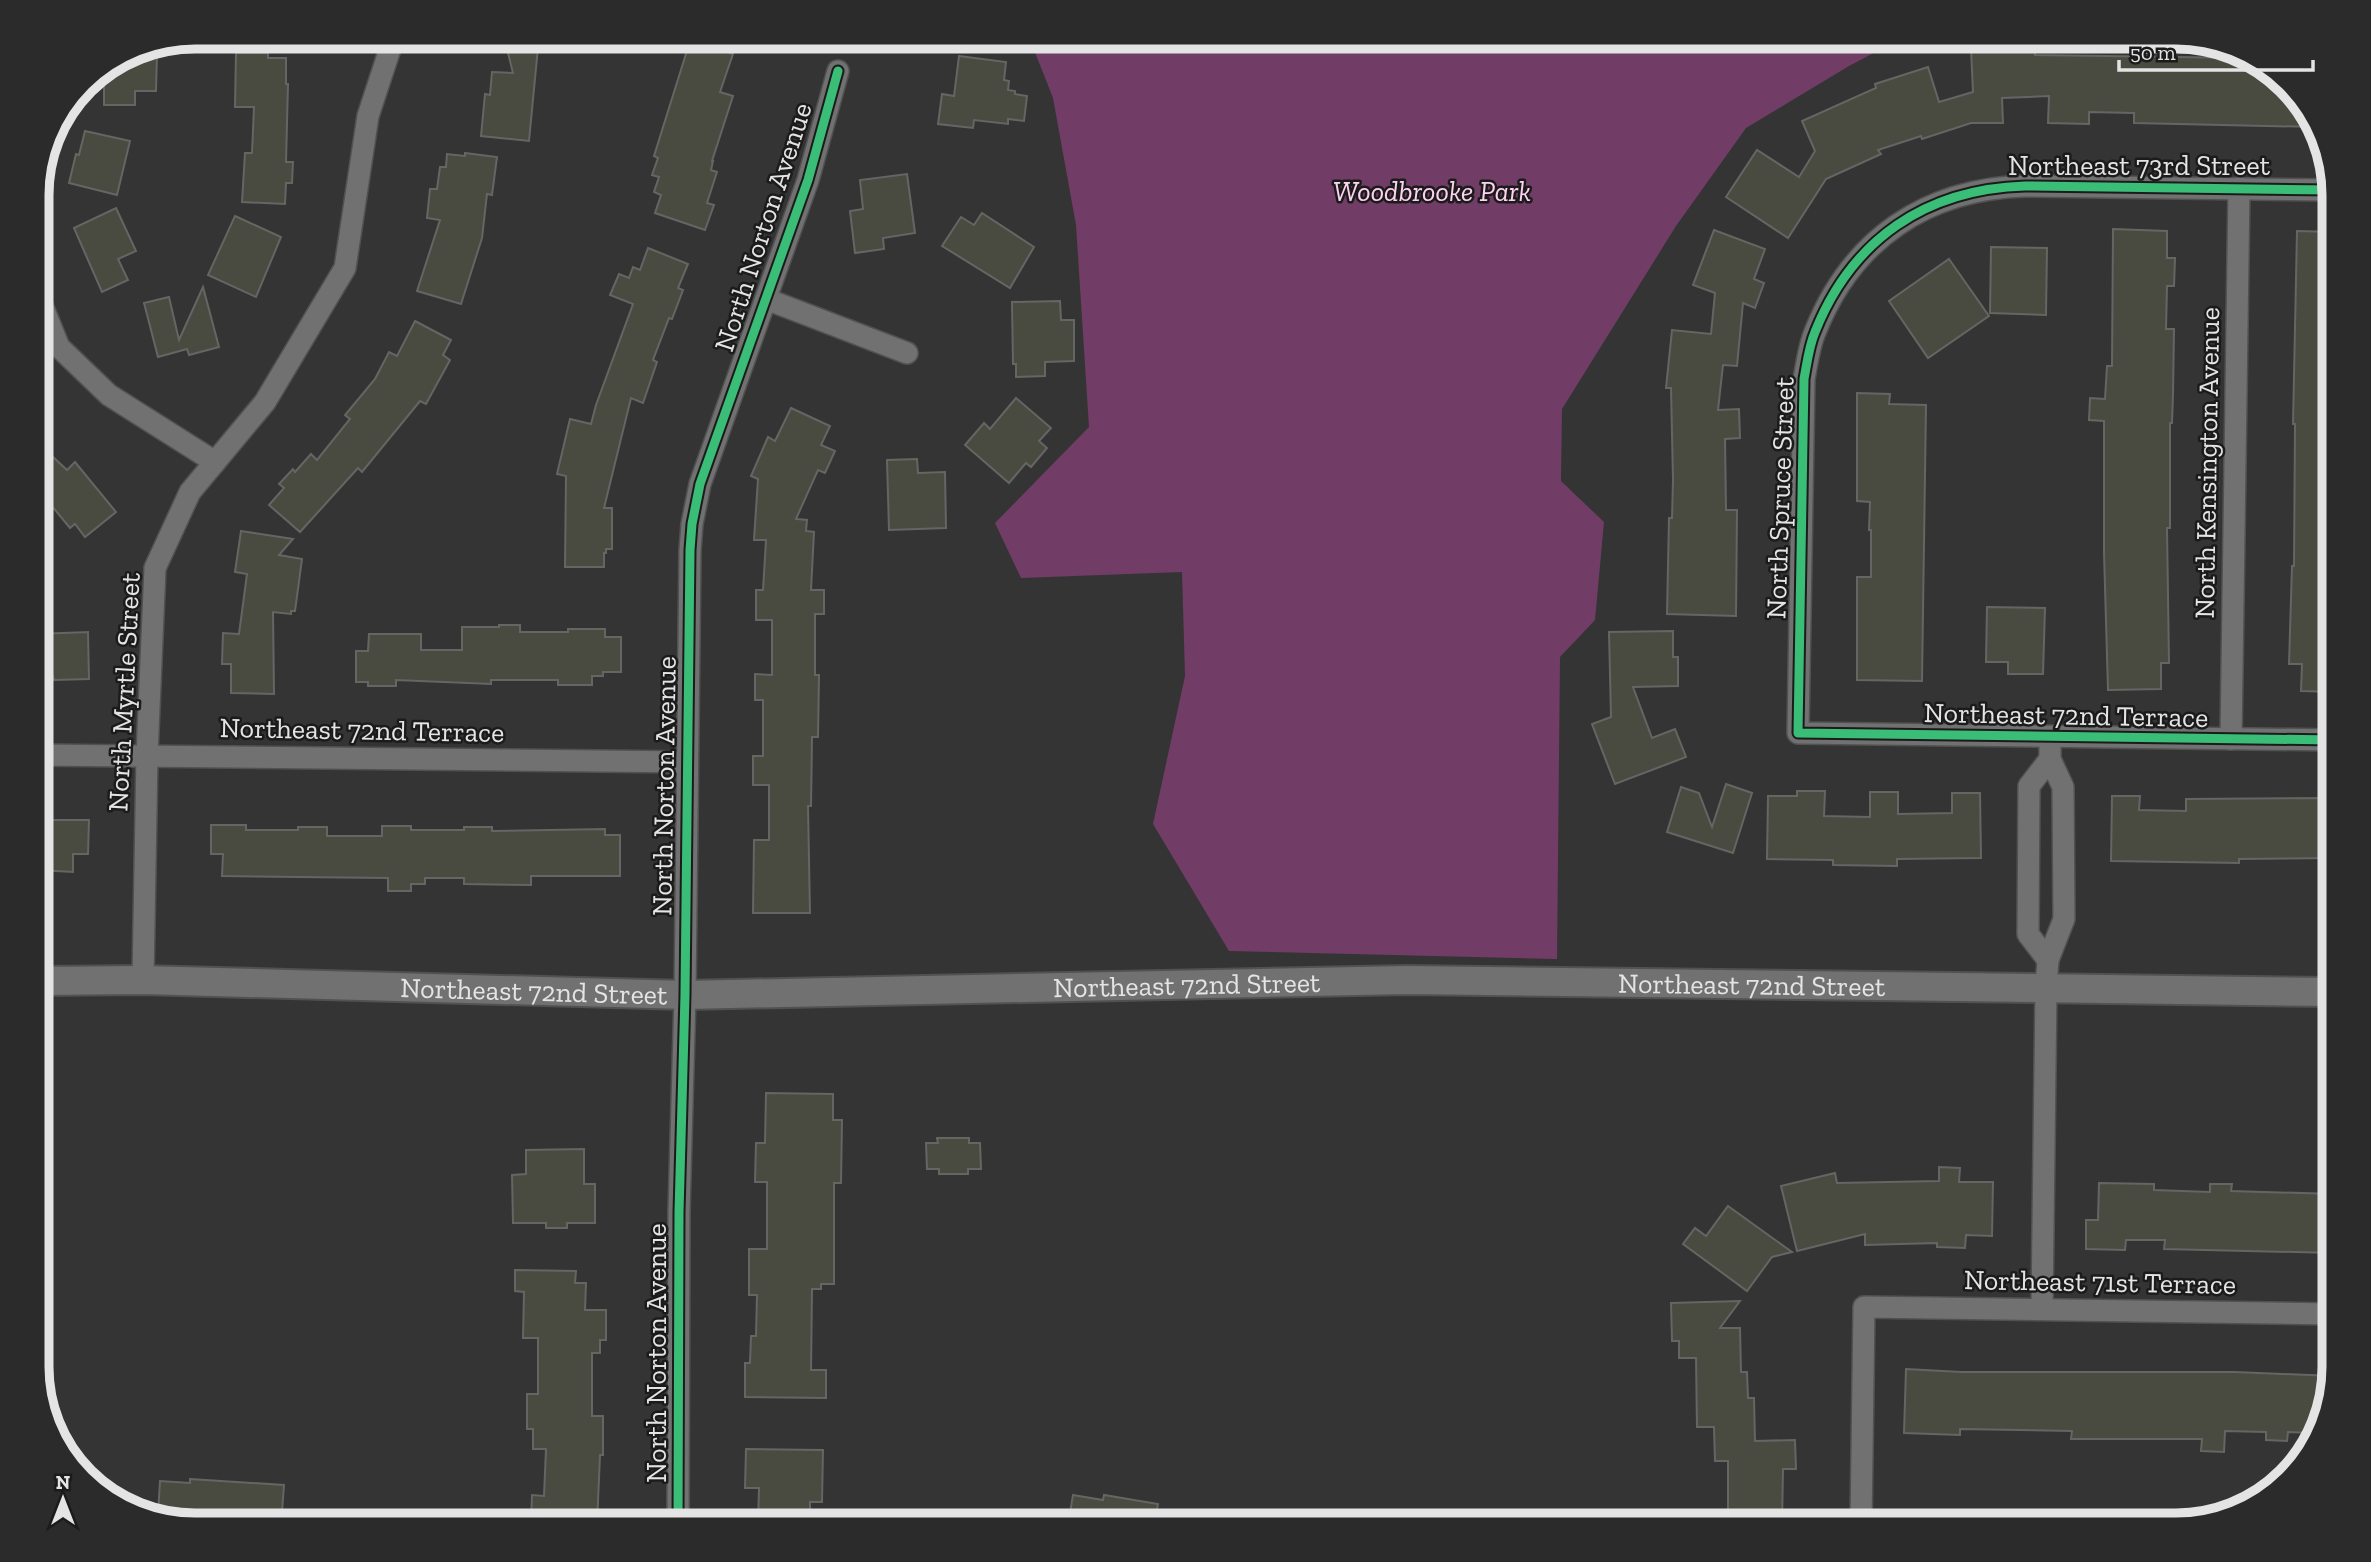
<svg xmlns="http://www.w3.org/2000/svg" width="2371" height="1562" font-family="'Zilla Slab',serif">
<rect width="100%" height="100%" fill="#343434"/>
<!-- green -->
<polygon fill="#713d66" points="1029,37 1904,37 1849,66 1746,128 1676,226 1562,409 1561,481 1604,522 1595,620 1560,657 1557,959 1229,951 1153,824 1185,676 1182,572 1021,578 995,523 1089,427 1076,225 1053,98"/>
<!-- building -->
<g fill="#494b41" stroke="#656564" stroke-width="2">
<polygon points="504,37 539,37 529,141 481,136 485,94 490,95 492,72 513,73"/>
<polygon points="690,41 733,54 720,92 733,96 712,161 713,161 711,170 717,172 707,203 714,205 705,230 655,213 661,195 654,192 659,177 652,175 658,158 654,156"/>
<polygon points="154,45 154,55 157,55 156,91 135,91 135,105 104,105 104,69 135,49"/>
<polygon points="2035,47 2035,55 2246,58 2264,64 2313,116 2316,127 2134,123 2134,113 2089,112 2089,124 2048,123 2049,96 2002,98 2003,123 1971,123 1922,139 1921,136 1878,150 1881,154 1826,179 1788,238 1726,197 1757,150 1799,177 1815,151 1802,121 1876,88 1875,84 1928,67 1939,102 1973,92 1971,49"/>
<polygon points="236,53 268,53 268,58 286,58 286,84 288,84 286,162 293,162 292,183 286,183 285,204 242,202 245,153 252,153 254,107 235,107"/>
<polygon points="959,56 1006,62 1004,80 1009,81 1008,90 1015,91 1015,94 1027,96 1024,121 1008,119 1008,124 974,120 973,128 938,124 942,94 954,96"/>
<polygon points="85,131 130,141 117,195 69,183 76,154 79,155"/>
<polygon points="465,153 497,157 492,195 487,194 482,238 461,304 417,291 440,220 427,218 430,189 437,189 440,167 446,167 447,154 465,156"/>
<polygon points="907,174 915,233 883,238 884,249 855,253 850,211 863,209 860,180"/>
<polygon points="116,208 136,251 118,259 128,280 102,292 74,228"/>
<polygon points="982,213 1034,247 1010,288 942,246 961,217 974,225"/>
<polygon points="235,216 281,237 256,297 208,275"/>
<polygon points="2113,229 2167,231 2167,258 2175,258 2174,286 2167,286 2166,329 2174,329 2173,394 2172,423 2170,423 2170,528 2167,528 2169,663 2161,663 2161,689 2108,690 2104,553 2104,421 2089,420 2090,398 2105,399 2107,366 2112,366"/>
<polygon points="1714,230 1765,249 1754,279 1764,283 1755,308 1743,303 1737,366 1723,365 1718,410 1739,409 1740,438 1725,439 1726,510 1737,510 1736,616 1667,614 1669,518 1672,518 1673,480 1671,388 1666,388 1672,330 1711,334 1715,293 1693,285"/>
<polygon points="2297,231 2334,232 2334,692 2301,691 2302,664 2289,664 2292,566 2294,566 2295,424 2293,424"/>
<polygon points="1991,247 2047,248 2046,315 1990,313"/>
<polygon points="648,248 688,264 678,288 683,290 672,319 669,318 653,360 657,362 643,403 631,398 604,508 612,508 612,549 606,549 606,553 604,553 604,567 565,567 566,476 557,474 570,419 591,424 596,405 633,304 610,295 619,274 629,278 633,267 640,270"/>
<polygon points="1949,259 1989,316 1928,358 1889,301"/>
<polygon points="203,287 219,347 189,355 187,349 158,357 144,303 169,297 179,340"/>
<polygon points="1060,301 1061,320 1074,320 1074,361 1045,362 1045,376 1016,377 1016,364 1013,364 1012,302"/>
<polygon points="415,321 451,340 443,355 450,360 426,404 420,401 362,472 358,468 300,532 269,505 284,488 279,484 293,469 295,472 311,454 317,460 350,419 345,415 375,379 389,352 397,356"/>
<polygon points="1857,393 1890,394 1889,404 1926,405 1922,681 1857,680 1857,577 1871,577 1871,530 1869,530 1870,502 1857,501"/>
<polygon points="1016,398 1051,428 1039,441 1047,448 1031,467 1026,463 1009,483 965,445 984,423 990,429"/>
<polygon points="791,408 830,426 821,445 835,451 825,473 818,470 796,519 807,520 806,531 814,532 811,590 824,590 824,614 815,614 815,675 819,675 818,737 812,737 811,806 808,806 810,913 753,913 754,840 769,840 769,785 753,785 753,756 763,756 763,700 755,700 755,674 772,675 772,620 756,620 756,590 763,590 766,540 754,540 758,479 751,476 768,437 775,441"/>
<polygon points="37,442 67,470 75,462 116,512 85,537 75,524 70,528 37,488"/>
<polygon points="917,459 918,473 945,472 946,528 889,530 887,460"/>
<polygon points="241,531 293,539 279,555 302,559 295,611 291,611 291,614 273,612 274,694 231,693 231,664 222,664 223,633 239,634 247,574 235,572"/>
<polygon points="1987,607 2045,608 2043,674 2008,674 2008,662 1986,662"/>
<polygon points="499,625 520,625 520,632 568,632 568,629 605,629 605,637 621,637 621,672 603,672 603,676 592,676 592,685 558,685 558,680 491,680 491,684 396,680 396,686 368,686 368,682 356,682 356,651 368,651 369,634 421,634 421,650 462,650 462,627 499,627"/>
<polygon points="1673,631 1673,657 1678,657 1678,686 1633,687 1652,738 1675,729 1686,757 1615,784 1592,724 1611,717 1609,632"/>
<polygon points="88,632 89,679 54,680 52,673 37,674 37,634"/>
<polygon points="1726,784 1752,793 1733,853 1667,832 1681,787 1699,793 1712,827"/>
<polygon points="1797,791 1825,791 1824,816 1870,817 1870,792 1898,792 1898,814 1952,813 1952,793 1980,793 1981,858 1897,859 1897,866 1833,865 1833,860 1767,859 1768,796 1797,796"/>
<polygon points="2112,796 2140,796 2139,810 2186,811 2186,799 2334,798 2334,858 2239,859 2239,863 2111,861"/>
<polygon points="42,820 89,820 88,854 73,854 73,872 37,870 37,824 42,824"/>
<polygon points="211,825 246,825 246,830 298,830 298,827 327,827 327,836 382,836 382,826 411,826 411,830 464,830 464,827 492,827 492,831 605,829 605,835 620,835 620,876 531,876 531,885 464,884 464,878 425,878 425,884 411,884 411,891 388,891 388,878 222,876 223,854 211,854"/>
<polygon points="766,1093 833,1094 833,1120 842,1120 841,1183 834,1183 834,1284 821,1284 821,1289 812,1289 811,1370 826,1370 826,1398 745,1397 745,1363 750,1363 751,1336 756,1336 757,1295 749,1295 749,1249 767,1249 767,1182 755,1182 756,1143 765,1143"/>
<polygon points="937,1138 969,1138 969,1143 980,1143 981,1169 968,1169 968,1174 939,1174 939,1169 927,1169 926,1143 938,1143"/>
<polygon points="584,1149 584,1184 595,1184 595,1223 567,1223 567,1228 546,1228 546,1223 513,1223 512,1175 526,1174 526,1150"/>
<polygon points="1939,1167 1960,1168 1959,1182 1993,1182 1992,1236 1966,1235 1965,1248 1937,1247 1937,1243 1865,1245 1865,1234 1797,1251 1781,1186 1835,1173 1837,1183 1939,1181"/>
<polygon points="2099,1183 2154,1184 2154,1190 2210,1192 2210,1184 2232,1184 2231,1191 2334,1194 2334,1253 2164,1249 2165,1240 2126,1240 2125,1250 2086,1249 2086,1220 2098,1220"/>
<polygon points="1728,1206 1792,1252 1772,1257 1747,1291 1683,1244 1695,1228 1706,1236"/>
<polygon points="515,1270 576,1271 575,1283 586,1283 585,1310 606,1310 606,1340 600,1340 600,1353 592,1353 592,1416 603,1416 603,1455 600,1455 597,1525 531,1525 532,1495 544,1496 546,1449 533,1449 533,1429 527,1429 527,1394 538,1394 538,1338 523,1338 524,1292 515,1291"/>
<polygon points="1740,1301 1720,1328 1740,1328 1741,1372 1747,1372 1748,1398 1754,1398 1755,1441 1795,1440 1796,1469 1783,1469 1782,1525 1728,1525 1728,1461 1715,1461 1714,1427 1697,1427 1696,1358 1679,1358 1679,1341 1672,1341 1671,1303"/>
<polygon points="1906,1369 1961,1372 2235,1372 2332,1376 2314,1433 2288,1432 2287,1441 2266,1440 2266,1432 2225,1431 2224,1452 2201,1451 2202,1439 2071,1439 2072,1431 1960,1429 1960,1435 1904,1433"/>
<polygon points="746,1449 823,1450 822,1502 810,1502 810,1525 758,1525 759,1488 745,1488"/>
<polygon points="190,1479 284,1485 281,1525 195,1525 158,1514 160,1481 190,1483"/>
<polygon points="1073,1495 1103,1500 1104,1495 1158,1504 1154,1525 1068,1525"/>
</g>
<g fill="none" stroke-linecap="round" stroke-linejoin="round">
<defs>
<g id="minor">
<path d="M2333,190l-308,-4c-99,3 -173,53 -210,146 -6,14 -8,31 -11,47l-6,354 536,7"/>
<polyline points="37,293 59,347 109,395 215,462"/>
<polyline points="766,299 907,353"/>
<polyline points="2231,739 2239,188"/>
<polyline points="37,755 686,762"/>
<polyline points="2048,960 2028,934 2029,786 2050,759"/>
<polyline points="143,980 147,755 155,568 190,492 265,402 345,268 368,116 390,49"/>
<polyline points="2042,1309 2046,987 2048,960 2064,919 2063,787 2050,759 2050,737"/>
<polyline points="678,1525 679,1212 685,995 690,550 692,524 700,484 808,180 838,71"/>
<polyline points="1861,1525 1864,1307 2334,1314"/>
</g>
<g id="secondary">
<path id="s1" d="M37,981l106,-1 542,15 722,-15 927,12"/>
</g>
</defs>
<!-- minor casing -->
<use href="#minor" stroke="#515151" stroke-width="24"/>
<!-- secondary casing -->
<use href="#secondary" stroke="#515151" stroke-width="32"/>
<!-- minor -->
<use href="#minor" stroke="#727172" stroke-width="21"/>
<!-- secondary -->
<use href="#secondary" stroke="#727172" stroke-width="28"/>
<defs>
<g id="cycleway">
<path d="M2333,190l-308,-4c-99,3 -173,53 -210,146 -6,14 -8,31 -11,47l-6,354 536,7"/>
<polyline points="678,1525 679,1212 685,995 690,550 692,524 700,484 808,180 838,71"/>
</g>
</defs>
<!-- cycleway casing -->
<use href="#cycleway" stroke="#1c1b1c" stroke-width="13"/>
<!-- cycleway -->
<use href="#cycleway" stroke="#3abd76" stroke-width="9"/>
</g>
<g text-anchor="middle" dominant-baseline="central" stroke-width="5" stroke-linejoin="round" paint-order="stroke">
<!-- street labels -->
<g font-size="28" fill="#e5e4e5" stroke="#1c1b1c">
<text x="2139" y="165">Northeast 73rd Street</text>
<text transform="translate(763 227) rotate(-72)">North Norton Avenue</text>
<text transform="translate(2207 463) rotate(-89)">North Kensington Avenue</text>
<text transform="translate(1780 498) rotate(-88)">North Spruce Street</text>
<text transform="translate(124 692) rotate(-87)">North Myrtle Street</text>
<text transform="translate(2066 715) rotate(1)">Northeast 72nd Terrace</text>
<text transform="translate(362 730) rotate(1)">Northeast 72nd Terrace</text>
<text transform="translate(664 786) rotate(-89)">North Norton Avenue</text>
<text stroke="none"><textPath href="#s1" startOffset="1150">Northeast 72nd Street</textPath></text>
<text stroke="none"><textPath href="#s1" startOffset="1715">Northeast 72nd Street</textPath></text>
<text stroke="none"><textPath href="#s1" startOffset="497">Northeast 72nd Street</textPath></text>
<text transform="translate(2100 1282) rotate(1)">Northeast 71st Terrace</text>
<text transform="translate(656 1353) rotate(-90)">North Norton Avenue</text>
</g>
<!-- park labels -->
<g font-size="28" font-style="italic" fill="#fed3f2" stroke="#1c1b1c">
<text x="1432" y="191">Woodbrooke Park</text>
</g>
</g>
<!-- crop -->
<path d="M0 0H2371V1562H0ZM195 49H2176A146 146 0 0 1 2322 195V1367A146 146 0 0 1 2176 1513H195A146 146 0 0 1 49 1367V195A146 146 0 0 1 195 49Z" fill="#2c2b2c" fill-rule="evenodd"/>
<path fill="none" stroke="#e5e4e5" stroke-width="9" d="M195 49H2176A146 146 0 0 1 2322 195V1367A146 146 0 0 1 2176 1513H195A146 146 0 0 1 49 1367V195A146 146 0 0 1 195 49Z"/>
<!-- north arrow -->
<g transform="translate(63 1499)" stroke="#1c1b1c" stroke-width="5" paint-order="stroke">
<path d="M0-5L12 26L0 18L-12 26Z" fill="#e5e4e5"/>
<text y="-10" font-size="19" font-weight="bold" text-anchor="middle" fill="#e5e4e5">N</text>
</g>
<!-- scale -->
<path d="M2119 60v10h194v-10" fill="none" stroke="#e5e4e5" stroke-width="3.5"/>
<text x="2130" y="60" font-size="21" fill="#e5e4e5" stroke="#1c1b1c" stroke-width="5" paint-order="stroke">50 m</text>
</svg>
